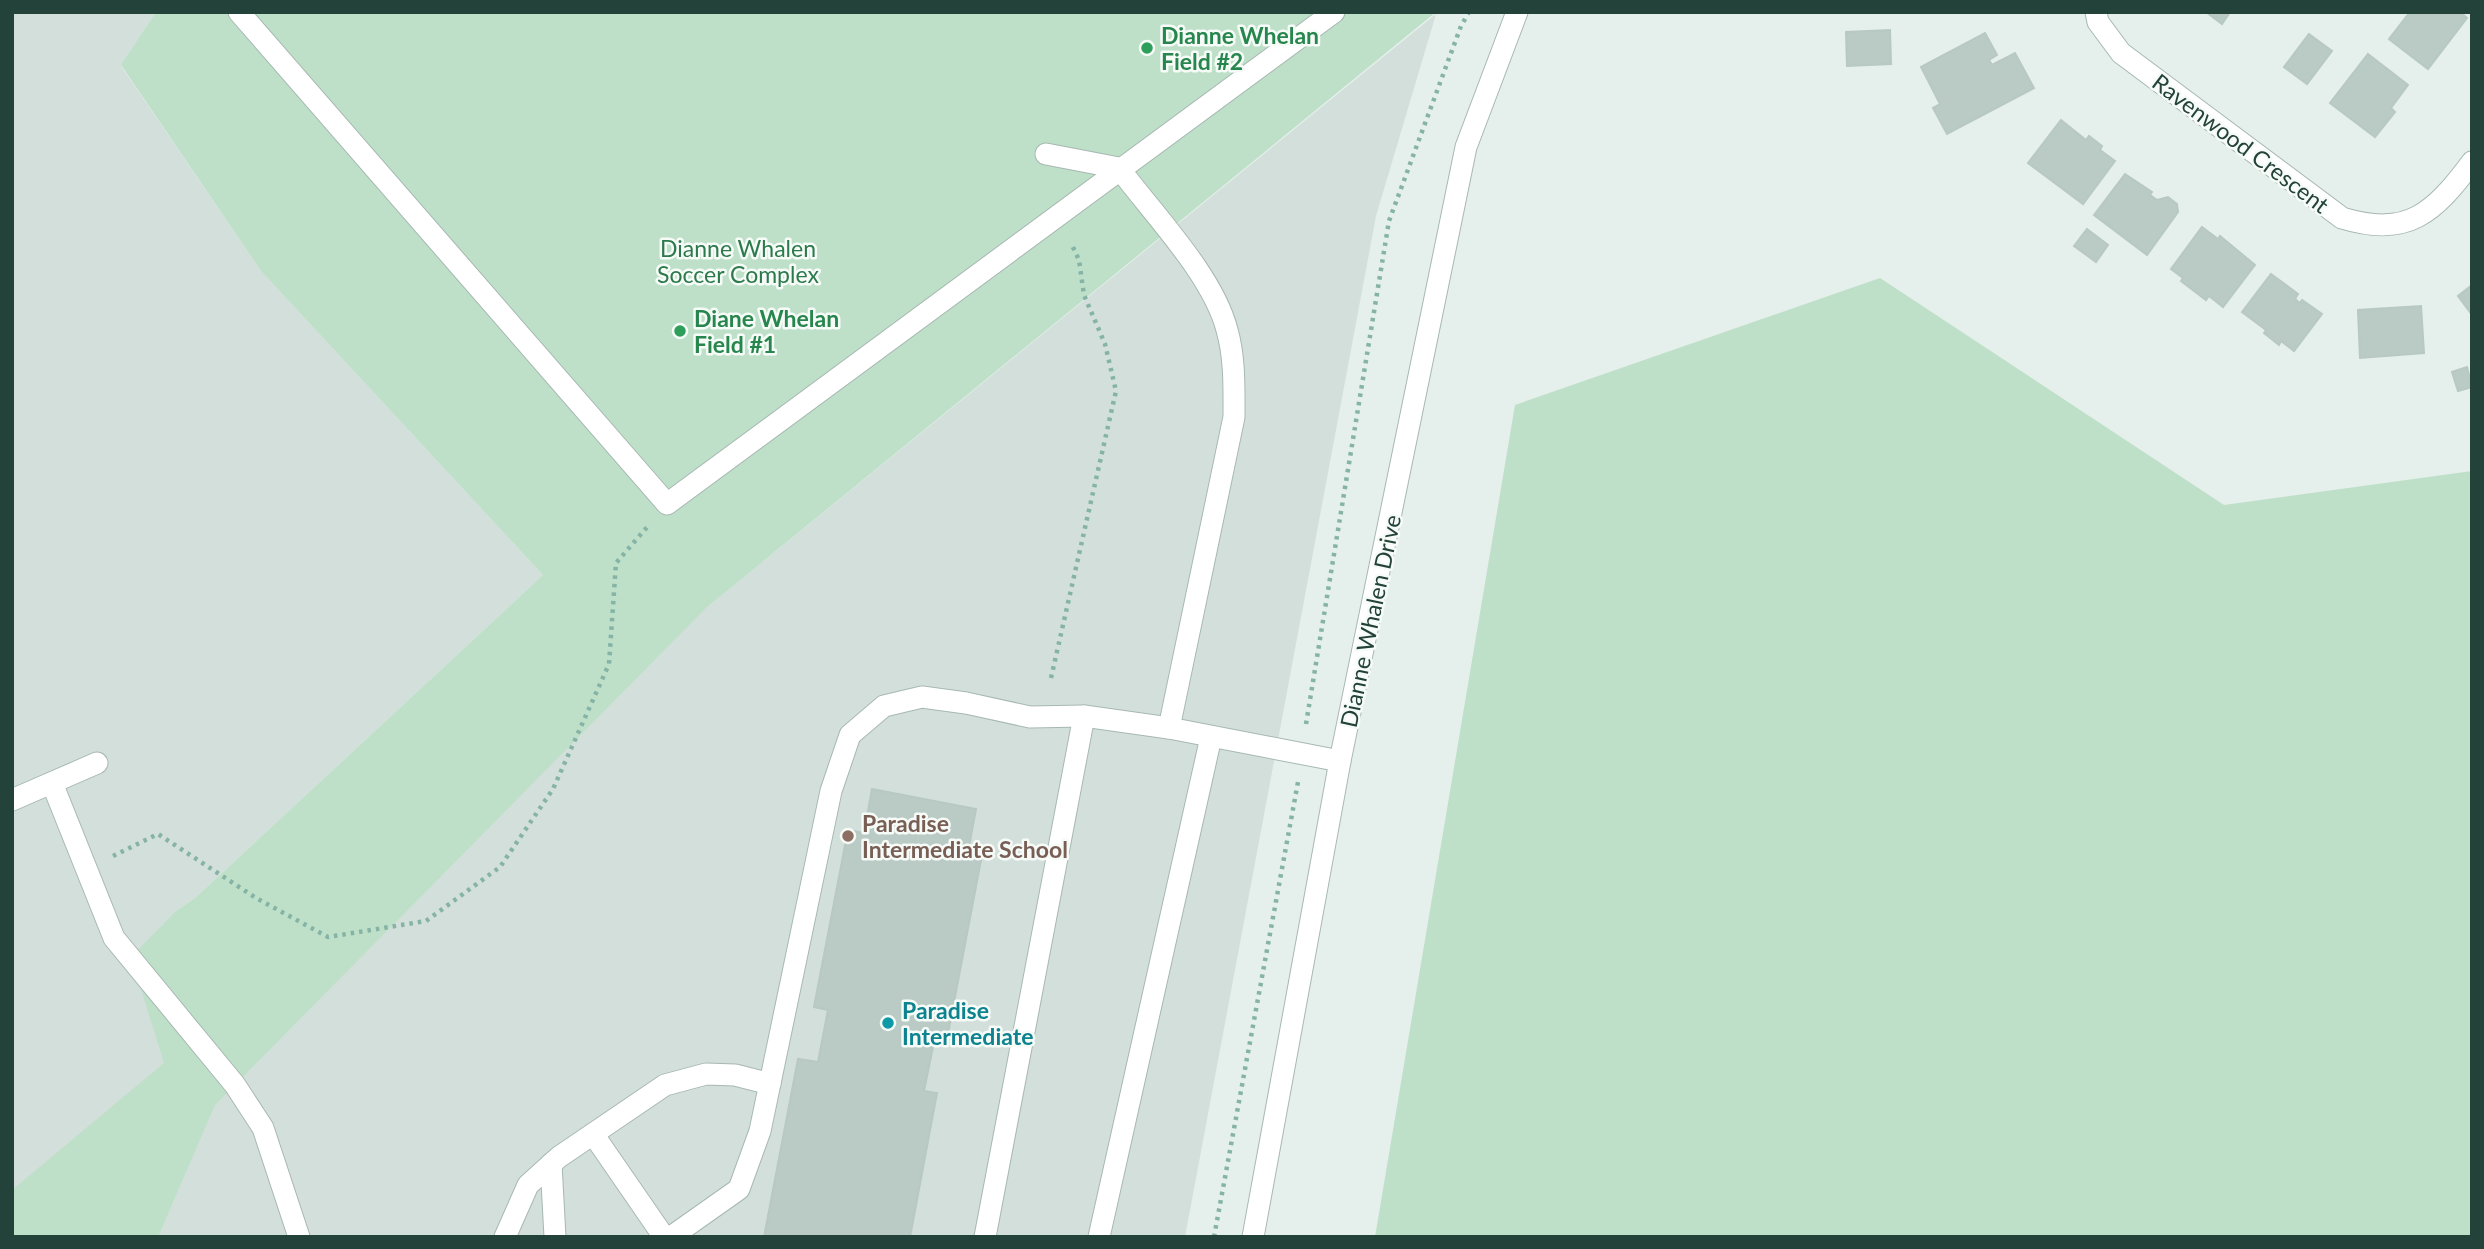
<svg xmlns="http://www.w3.org/2000/svg" width="2484" height="1249" font-family="Lato,sans-serif">
<rect width="100%" height="100%" fill="#e5efeb"/>
<!-- built -->
<polygon fill="#d3dfda" points="12,12 156,12 121,66 261,271 543,575 195,898 176,911 163,928 706,608 1436,14 1376,216 1185,1237 111,1237 12,1190"/>
<!-- green -->
<g fill="#bee0c8">
<polygon points="156,12 1436,12 706,608 215,1105 158,1237 12,1237 12,1190 164,1063 131,957 176,911 195,898 543,575 261,271 121,65"/>
<polygon points="1880,278 2224,505 2472,471 2472,1237 1375,1237 1515,405"/>
</g>
<!-- building -->
<g fill="#bacac4" stroke="#b7c9c2" stroke-width="2">
<polygon points="2206,12 2230,12 2222,24"/>
<polygon points="2410,12 2460,12 2467,18 2428,69 2389,39"/>
<polygon points="1890,30 1891,64 1847,66 1846,32"/>
<polygon points="1985,33 1997,55 1989,60 1992,65 2015,53 2034,88 1947,134 1933,108 1940,104 1921,67"/>
<polygon points="2309,34 2332,51 2307,84 2284,67"/>
<polygon points="2368,54 2408,85 2391,108 2395,112 2375,137 2330,103"/>
<polygon points="2061,120 2086,140 2089,136 2102,146 2100,150 2115,161 2083,204 2028,163"/>
<polygon points="2125,174 2152,192 2150,195 2157,200 2168,197 2177,204 2178,212 2147,255 2094,215"/>
<polygon points="2202,227 2218,239 2220,236 2255,265 2223,307 2209,296 2206,300 2181,281 2183,278 2171,269"/>
<polygon points="2087,229 2108,245 2096,262 2074,246"/>
<polygon points="2271,274 2298,294 2295,299 2300,303 2302,300 2322,314 2294,351 2281,341 2279,345 2264,333 2266,330 2242,312"/>
<polygon points="2472,285 2472,315 2458,296"/>
<polygon points="2421,306 2424,353 2360,358 2358,310"/>
<polygon points="2467,367 2472,387 2458,391 2452,372"/>
<polygon points="872,789 976,809 967,857 981,860 947,1039 935,1037 924,1091 937,1093 910,1237 764,1237 798,1059 818,1062 828,1010 814,1007 848,830 864,833"/>
</g>
<g fill="none" stroke-linecap="round" stroke-linejoin="round">
<defs>
<g id="minor">
<polyline points="239,12 667,504 1334,12"/>
<path d="M2096,12l2,10 23,31 221,165c66,20 92,-5 130,-56"/>
<path d="M1046,154l73,14c34,46 94,107 108,162 8,28 7,58 7,87l-65,311"/>
<polyline points="52,783 114,938 235,1085 263,1128 299,1237"/>
<polyline points="12,800 97,763"/>
<polyline points="593,1134 664,1237"/>
<polyline points="551,1164 555,1237"/>
<polyline points="505,1237 528,1185 559,1157 665,1085 706,1074 735,1075 770,1084"/>
<polyline points="671,1237 739,1189 760,1131 831,791 850,735 884,706 922,697 966,703 1030,717 1084,716"/>
<polyline points="985,1237 1084,716 1169,728 1340,761"/>
<polyline points="1099,1237 1211,737"/>
<polyline points="1253,1237 1340,761 1466,147 1517,12"/>
</g>
</defs>
<!-- minor casing -->
<use href="#minor" stroke="#a7b8b2" stroke-width="23"/>
<!-- path -->
<g stroke="#85b3a6" stroke-width="4.5" stroke-dasharray="3.5 5" stroke-linecap="butt">
<polyline points="1051,678 1116,391 1105,344 1084,295 1079,260 1071,243"/>
<polyline points="1306,724 1389,221 1461,26 1469,12"/>
<polyline points="113,856 158,834 256,898 328,937 426,921 500,867 553,789 609,664 616,563 648,526"/>
<polyline points="1214,1237 1298,782"/>
</g>
<!-- minor -->
<use href="#minor" stroke="#fff" stroke-width="21"/>
</g>
<!-- markers -->
<g fill="#2e9e5b" stroke="#f6fbf8" stroke-width="2.5">
<circle cx="1147" cy="48" r="7"/>
<circle cx="680" cy="331" r="7"/>
</g>
<circle fill="#8d6e63" stroke="#f6fbf8" stroke-width="2.5" cx="848" cy="836" r="7"/>
<circle fill="#0f9aa8" stroke="#f6fbf8" stroke-width="2.5" cx="888" cy="1023" r="7"/>
<g text-anchor="middle" dominant-baseline="central" stroke-width="5" stroke-linejoin="round" paint-order="stroke">
<!-- leisure labels -->
<g font-size="23" font-weight="bold" fill="#27864d" stroke="#f6fbf8" text-anchor="start">
<text x="1161" y="35">Dianne Whelan<tspan x="1161" dy="26">Field #2</tspan></text>
<text x="694" y="318">Diane Whelan<tspan x="694" dy="26">Field #1</tspan></text>
</g>
<!-- street labels -->
<g font-size="23" fill="#23423a" stroke="#f6fbf8">
<text transform="translate(2241 143) rotate(37)">Ravenwood Crescent</text>
<text transform="translate(1370 621) rotate(-78)">Dianne Whalen Drive</text>
</g>
<!-- park labels -->
<g font-size="23" fill="#2c7a4c" stroke="#f6fbf8">
<text x="738" y="248">Dianne Whalen<tspan x="738" dy="26">Soccer Complex</tspan></text>
</g>
<!-- education labels -->
<g font-size="23" font-weight="bold" fill="#785e54" stroke="#f6fbf8" text-anchor="start">
<text x="862" y="823">Paradise<tspan x="862" dy="26">Intermediate School</tspan></text>
</g>
<!-- culture labels -->
<g font-size="23" font-weight="bold" fill="#0d838f" stroke="#f6fbf8" text-anchor="start">
<text x="902" y="1010">Paradise<tspan x="902" dy="26">Intermediate</tspan></text>
</g>
</g>
<!-- border -->
<rect width="2484" height="1249" fill="none" stroke="#23423a" stroke-width="28"/>
</svg>
